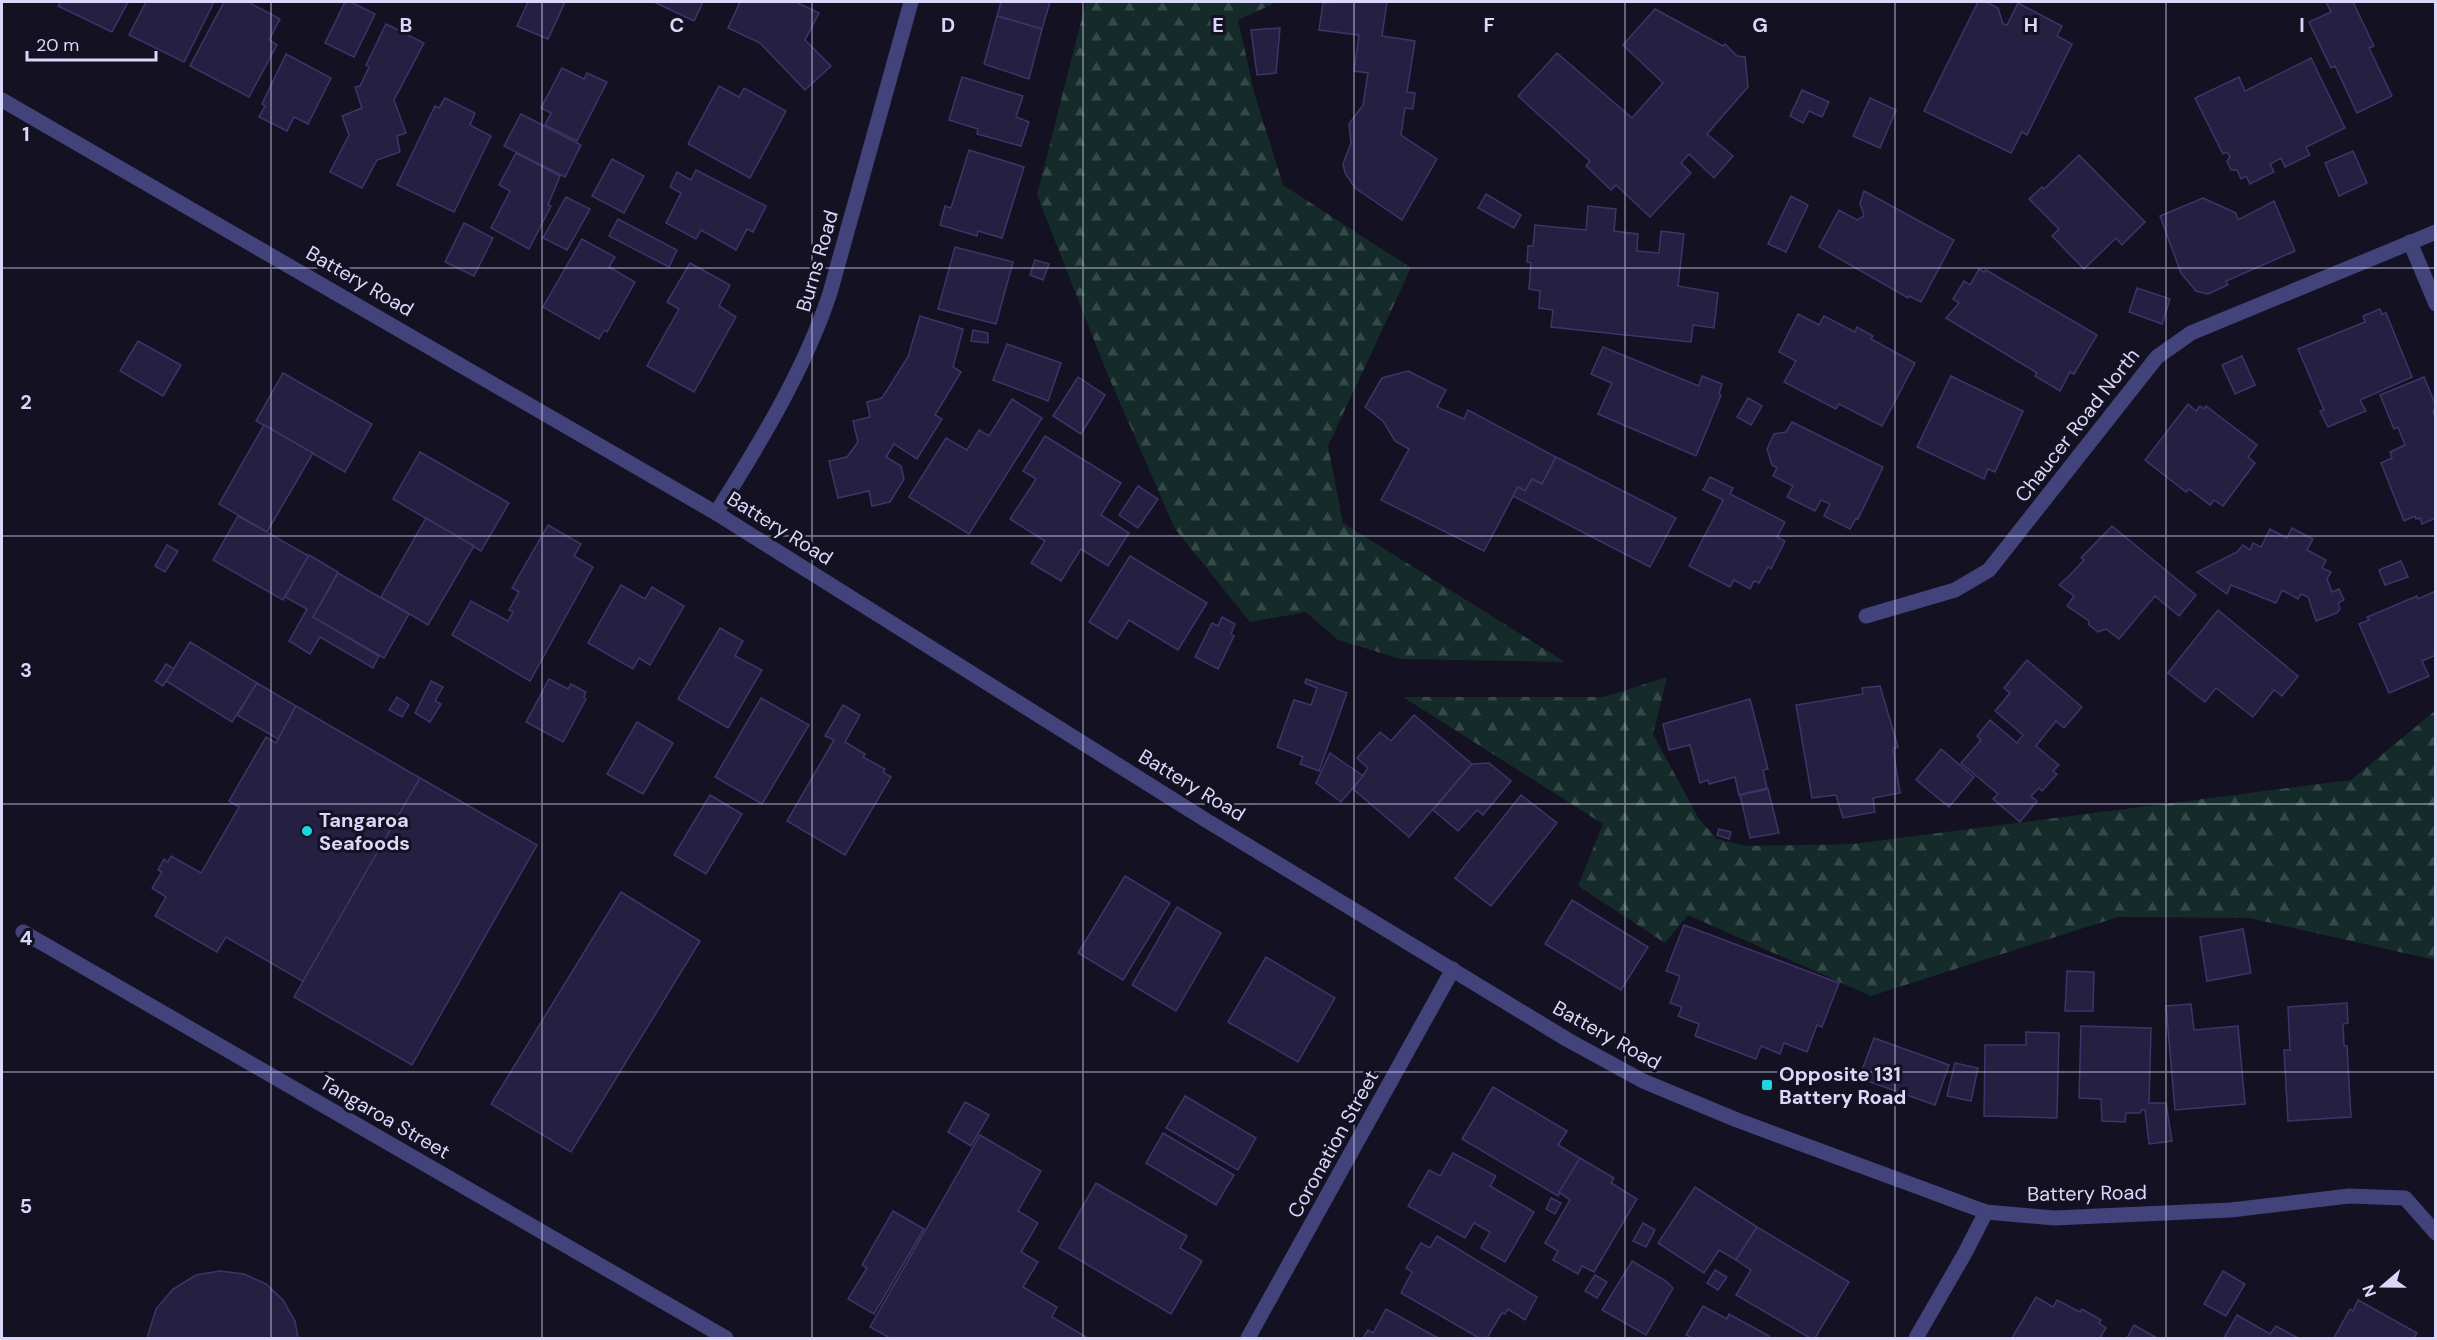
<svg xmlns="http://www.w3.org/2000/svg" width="2437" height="1340" font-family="'DM Sans',sans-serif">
<defs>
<pattern id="forest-firs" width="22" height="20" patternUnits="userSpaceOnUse" patternTransform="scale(1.5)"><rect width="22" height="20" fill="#152b29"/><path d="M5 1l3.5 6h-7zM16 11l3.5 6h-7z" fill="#364949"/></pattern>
</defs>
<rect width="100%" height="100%" fill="#131122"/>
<!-- forest -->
<g fill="url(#forest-firs)">
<polygon points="1086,2 1272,2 1273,4 1238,20 1254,92 1283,185 1411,268 1328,446 1343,523 1565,662 1401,659 1338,640 1306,612 1250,622 1175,529 1107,373 1037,195"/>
<polygon points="1667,677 1653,734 1699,819 1717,839 1747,846 1852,844 2351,780 2435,711 2435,960 2249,918 2118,917 1871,996 1688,915 1665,943 1578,886 1603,824 1403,697 1604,697"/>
</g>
<!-- building -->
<g fill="#252041" stroke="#3d356a" stroke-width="1.5">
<polygon points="61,2 128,2 112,32 58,6"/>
<polygon points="146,2 214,2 184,62 129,35"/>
<polygon points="224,2 248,2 280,19 269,40 277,45 249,97 190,66"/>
<polygon points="345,2 351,2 375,14 354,57 325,43"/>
<polygon points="528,2 565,2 548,39 517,26"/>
<polygon points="654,2 703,2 694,21"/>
<polygon points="740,2 796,2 819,13 805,40 831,66 805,90 760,43 728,28"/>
<polygon points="1001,2 1050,2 1042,29 997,16"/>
<polygon points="1340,2 1387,2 1382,36 1415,41 1407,92 1415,93 1413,109 1405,108 1401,135 1437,159 1402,220 1355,188 1345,173 1343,164 1351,143 1349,124 1363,105 1368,73 1354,71 1359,35 1319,30 1323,3"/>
<polygon points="1978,2 1986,2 1998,8 2003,24 2007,25 2018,3 2062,26 2057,36 2072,44 2027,135 2022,132 2011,153 1924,111"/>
<polygon points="2326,2 2353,2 2374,46 2369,48 2392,96 2357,113 2335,66 2331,68 2309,22 2331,12"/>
<polygon points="1655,9 1723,46 1725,44 1737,56 1745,57 1748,87 1707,134 1733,156 1714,178 1689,154 1681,163 1691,173 1650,217 1616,185 1611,190 1586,166 1590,161 1518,96 1557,53 1632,118 1663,83 1623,45"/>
<polygon points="997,16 1042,29 1029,79 984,64"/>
<polygon points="386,24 424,43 394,100 406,133 397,136 400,152 377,160 362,188 330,172 349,135 342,116 362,108 355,87 360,86 369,67 366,65"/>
<polygon points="1280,28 1276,73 1257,75 1251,30"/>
<polygon points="286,54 331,78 308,124 294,117 287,131 259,117 265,106 262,104"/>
<polygon points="2311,58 2345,128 2306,147 2310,155 2285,167 2281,158 2270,164 2274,172 2250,184 2246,176 2241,179 2237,170 2231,170 2227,161 2230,157 2227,152 2223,154 2195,98 2239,77 2245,91"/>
<polygon points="562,68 584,79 587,73 607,82 577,141 545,125 551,113 541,108"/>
<polygon points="962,77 1023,96 1016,117 1029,122 1021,146 977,134 978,129 949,120"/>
<polygon points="719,86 739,97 744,88 786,111 750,178 688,144"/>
<polygon points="1802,90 1829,102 1822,117 1809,111 1803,123 1790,116"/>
<polygon points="445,98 475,113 470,125 491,136 454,212 397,185 435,106 439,108"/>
<polygon points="1870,98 1896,110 1880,148 1853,136"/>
<polygon points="521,114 581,145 565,177 504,146"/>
<polygon points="969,150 1024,167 1002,238 978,231 977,236 940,225 945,206 951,208"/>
<polygon points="2353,151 2367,183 2339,196 2325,163"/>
<polygon points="516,153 560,176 548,205 551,206 529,249 491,228 510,191 499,185"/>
<polygon points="2079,155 2145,222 2122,245 2116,238 2084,269 2052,236 2059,229 2029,199 2042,187 2044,189"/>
<polygon points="612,159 644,176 624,213 592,196"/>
<polygon points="696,170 766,206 753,232 747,229 736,250 701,230 696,239 666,223 681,193 670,187 677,172 691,180"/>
<polygon points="1864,191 1954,240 1921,302 1909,296 1908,298 1819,247 1839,210 1857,220 1864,216 1860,203"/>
<polygon points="1486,194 1521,215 1514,228 1478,208"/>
<polygon points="1791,196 1808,205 1786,252 1768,244"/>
<polygon points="566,197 590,209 567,250 543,238"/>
<polygon points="2203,198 2236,213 2238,220 2274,201 2295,251 2226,281 2228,285 2208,294 2196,291 2181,273 2160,216"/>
<polygon points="1588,206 1616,209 1614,231 1638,234 1637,251 1659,253 1661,231 1684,234 1678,286 1718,293 1714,328 1693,325 1691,342 1551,327 1553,310 1539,308 1540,291 1529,289 1531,263 1527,262 1528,246 1533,246 1535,225 1586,230"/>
<polygon points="618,219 677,250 669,267 609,236"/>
<polygon points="464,223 493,238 474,276 445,262"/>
<polygon points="582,239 615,257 609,267 635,282 607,332 604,330 599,339 543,307"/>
<polygon points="955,247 1013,262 996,324 938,309"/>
<polygon points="1035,260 1049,264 1043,280 1030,275"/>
<polygon points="690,263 730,285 719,306 736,317 694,392 647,366 679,309 667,302"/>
<polygon points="1979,269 1984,272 1986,270 2097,335 2074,374 2070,372 2060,391 2035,376 2037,373 1946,318 1959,303 1953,299 1964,281 1970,285"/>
<polygon points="2137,288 2170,299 2162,324 2129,312"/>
<polygon points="2380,309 2382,314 2386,313 2412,377 2360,400 2366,411 2328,427 2320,411 2324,410 2298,349 2365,322 2363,316"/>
<polygon points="1798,314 1819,325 1824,316 1855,332 1857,327 1873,336 1871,339 1915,363 1882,426 1839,404 1836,409 1784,382 1796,361 1779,352"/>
<polygon points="920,316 963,329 953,367 961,372 935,415 942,419 917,459 894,444 886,457 901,466 904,479 890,502 872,506 869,491 838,498 829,461 847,457 858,442 853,421 870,417 867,402 882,398 908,357"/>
<polygon points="973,330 988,333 988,343 971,341"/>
<polygon points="138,341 181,365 163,396 120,371"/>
<polygon points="1007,344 1061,363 1048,401 993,380"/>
<polygon points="1603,347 1699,386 1702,376 1722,384 1719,394 1721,395 1696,456 1598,414 1612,383 1591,374"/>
<polygon points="2242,356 2255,385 2235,394 2222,365"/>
<polygon points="1408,371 1446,390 1437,407 1464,419 1468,410 1556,457 1542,484 1532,479 1525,491 1518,487 1484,551 1381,500 1409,449 1395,441 1383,421 1365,407 1382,378"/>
<polygon points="283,373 372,424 345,472 256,421"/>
<polygon points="1951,376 2023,411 1995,472 1988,469 1984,479 1917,447"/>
<polygon points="1078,377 1105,395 1081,434 1053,416"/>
<polygon points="2424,377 2436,406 2433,412 2436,420 2436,518 2422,524 2420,518 2416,519 2415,516 2404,521 2381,463 2392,458 2390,452 2405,445 2398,427 2394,429 2380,395"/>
<polygon points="1748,398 1762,406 1751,425 1737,417"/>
<polygon points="1012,399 1042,418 969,534 909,497 946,438 967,450 979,430 989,436"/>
<polygon points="2188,404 2196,411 2200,406 2204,409 2206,406 2257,445 2248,457 2255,463 2223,506 2214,500 2210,505 2189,489 2186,492 2145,460"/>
<polygon points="1792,422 1883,467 1858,519 1856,518 1850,529 1824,516 1830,504 1821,500 1815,511 1787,497 1793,486 1773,476 1777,468 1772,465 1767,449 1774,434 1786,432"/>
<polygon points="264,425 313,453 267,532 219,504"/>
<polygon points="1045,436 1121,483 1101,515 1129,533 1108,566 1081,549 1061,581 1031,563 1045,541 1010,519 1036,479 1023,471"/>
<polygon points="420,452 509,503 481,551 393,499"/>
<polygon points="1556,457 1676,518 1650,567 1513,496 1518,487 1525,491 1532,479 1542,484"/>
<polygon points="1710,477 1733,488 1730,494 1785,522 1777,537 1785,541 1771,569 1768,567 1759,583 1754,581 1750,589 1734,580 1730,587 1689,566 1723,500 1703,490"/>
<polygon points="1138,486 1158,499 1138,528 1119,515"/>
<polygon points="238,516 309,556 283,600 213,560"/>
<polygon points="426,518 474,546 428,625 381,597"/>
<polygon points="548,525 581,544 574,556 593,567 530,681 452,635 471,601 508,621 513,612 509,610 519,592 512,588"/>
<polygon points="2112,526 2196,595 2179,616 2155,596 2119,639 2106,629 2098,632 2089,625 2089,621 2067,606 2074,596 2059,585 2070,575 2084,560 2081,558"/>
<polygon points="2292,528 2313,539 2307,550 2326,560 2322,568 2331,572 2327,579 2332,592 2339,589 2344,600 2338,603 2340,609 2337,613 2316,621 2308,597 2301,594 2298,599 2282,590 2276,603 2231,585 2227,594 2197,572 2237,552 2243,545 2250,550 2253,543 2261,547 2270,529 2287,538"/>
<polygon points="167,545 178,551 165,572 155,566"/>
<polygon points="309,555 338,572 313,617 379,656 373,668 320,637 310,654 289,641 307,609 285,597"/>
<polygon points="1130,556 1207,603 1178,650 1129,620 1117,639 1089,622"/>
<polygon points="2401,561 2408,577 2385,585 2379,570"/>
<polygon points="338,573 409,614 384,658 313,617"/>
<polygon points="621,585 645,599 652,587 684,606 650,665 639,658 633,669 588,643"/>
<polygon points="2436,591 2436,655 2422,661 2429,676 2389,693 2359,624 2369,620 2367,617 2417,596 2418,599"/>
<polygon points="2218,610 2298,676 2282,696 2274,690 2253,717 2216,688 2205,702 2168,673"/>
<polygon points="1222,617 1235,624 1231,634 1234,636 1218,669 1195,657 1212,623 1218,626"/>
<polygon points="720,628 743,641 735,656 762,670 728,728 678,699"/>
<polygon points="190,642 257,683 232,722 166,681"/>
<polygon points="2027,660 2082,707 2064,728 2056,721 2036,746 2059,765 2053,771 2057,774 2042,791 2039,788 2031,796 2037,801 2020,822 1993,799 1998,794 1961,763 1981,740 1977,736 1990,720 2017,743 2023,735 1995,711 2010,693 2004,688"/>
<polygon points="166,664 174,669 163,686 155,681"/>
<polygon points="549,679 568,689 571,684 586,692 584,697 586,699 563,742 526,722"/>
<polygon points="1306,679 1347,693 1319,771 1300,764 1303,757 1277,747 1294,700 1311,705 1317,688 1305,683"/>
<polygon points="431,681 443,687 435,701 441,704 430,722 415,713"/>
<polygon points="257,683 296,706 278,739 237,715"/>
<polygon points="1880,686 1898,747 1893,749 1900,793 1873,798 1875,812 1843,818 1836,795 1812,798 1796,705 1863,694 1862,688"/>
<polygon points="397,697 409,705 402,717 389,710"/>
<polygon points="761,698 809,725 762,804 715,777"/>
<polygon points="1750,699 1768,769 1763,770 1767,788 1739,795 1735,777 1709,784 1708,780 1700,783 1690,745 1669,750 1663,724"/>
<polygon points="843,705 860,715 845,742 865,754 863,757 885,769 883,772 891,777 845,855 787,821 834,740 825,736"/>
<polygon points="296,706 420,778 304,982 226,937 217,952 155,916 166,897 152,888 162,872 158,870 164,859 168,862 171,856 201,873 239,807 229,801 266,737 276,743"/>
<polygon points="1414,715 1472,764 1409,837 1353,789 1368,768 1357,758 1380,732 1391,741"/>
<polygon points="637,722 673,743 643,794 607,774"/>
<polygon points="1941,749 1974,777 1949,807 1916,780"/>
<polygon points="1330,753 1363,776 1341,802 1316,783"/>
<polygon points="1489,763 1511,781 1483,815 1477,810 1458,831 1433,810 1472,764"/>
<polygon points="420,778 537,845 412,1065 294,997"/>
<polygon points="1768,789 1779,833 1750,838 1740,795"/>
<polygon points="710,795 742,814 706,874 674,855"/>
<polygon points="1521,795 1557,823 1491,906 1455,878"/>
<polygon points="1719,829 1731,832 1729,839 1717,835"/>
<polygon points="1125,876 1170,903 1123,980 1078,953"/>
<polygon points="621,892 700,941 571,1152 491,1104"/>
<polygon points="1572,900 1648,947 1621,990 1545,944"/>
<polygon points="1177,907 1221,933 1176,1011 1132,985"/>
<polygon points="1684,925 1839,983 1822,1027 1817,1025 1807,1052 1784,1043 1780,1054 1761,1046 1756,1059 1695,1036 1699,1024 1678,1016 1682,1007 1670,1003 1680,976 1666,971"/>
<polygon points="2243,929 2251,973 2207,981 2200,937"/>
<polygon points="1266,957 1335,998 1298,1062 1228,1022"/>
<polygon points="2067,971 2094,972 2093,1011 2065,1011"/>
<polygon points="2347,1003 2348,1023 2343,1024 2344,1046 2347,1046 2351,1117 2288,1121 2284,1050 2290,1050 2288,1007"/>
<polygon points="2191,1004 2194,1030 2238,1026 2245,1104 2175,1110 2166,1006"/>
<polygon points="2081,1026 2151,1028 2149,1103 2166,1103 2172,1141 2149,1144 2145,1110 2141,1110 2140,1113 2126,1113 2125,1122 2102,1121 2101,1099 2079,1098"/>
<polygon points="2026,1032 2059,1033 2057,1118 1984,1116 1985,1045 2026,1045"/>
<polygon points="1874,1038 1949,1065 1935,1105 1859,1078"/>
<polygon points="1955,1063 1978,1068 1971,1101 1947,1096"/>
<polygon points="1493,1087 1567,1131 1558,1145 1580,1158 1558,1196 1462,1139"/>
<polygon points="1185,1096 1256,1138 1238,1170 1166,1128"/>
<polygon points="965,1102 989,1115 971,1146 948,1132"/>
<polygon points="1163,1133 1234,1175 1216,1205 1146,1163"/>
<polygon points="980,1135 1041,1171 1018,1211 1038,1223 1021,1252 1038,1262 1023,1287 1057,1307 1052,1317 1088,1338 890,1338 870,1327"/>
<polygon points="1453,1153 1496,1176 1490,1186 1534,1212 1505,1262 1481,1248 1490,1232 1474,1223 1465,1238 1408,1206 1429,1170 1440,1176"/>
<polygon points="1580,1158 1614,1178 1611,1183 1637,1199 1594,1272 1582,1266 1578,1274 1553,1260 1558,1251 1545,1243 1570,1200 1559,1192"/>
<polygon points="1096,1183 1187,1236 1180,1248 1202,1261 1171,1314 1059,1248"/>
<polygon points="1695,1187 1757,1227 1736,1260 1719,1250 1704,1273 1658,1243"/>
<polygon points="1551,1198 1561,1203 1555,1214 1546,1209"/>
<polygon points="893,1211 924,1229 874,1314 848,1299 867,1268 862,1265"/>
<polygon points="1643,1223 1655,1230 1646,1247 1633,1241"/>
<polygon points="1757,1227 1849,1282 1815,1338 1810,1338 1736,1295 1751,1270 1736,1260"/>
<polygon points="1437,1236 1537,1297 1525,1320 1508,1309 1505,1314 1502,1313 1487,1338 1479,1338 1401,1293 1412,1272 1406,1268 1421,1243 1430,1248"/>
<polygon points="1632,1261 1666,1281 1673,1288 1646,1335 1602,1310"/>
<polygon points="1715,1270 1727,1277 1718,1290 1707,1283"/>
<polygon points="220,1271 244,1274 266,1284 283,1300 295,1321 298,1338 147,1338 156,1309 173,1289 196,1275"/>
<polygon points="2223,1271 2245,1284 2226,1316 2204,1304"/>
<polygon points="1595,1275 1607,1282 1597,1298 1585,1291"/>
<polygon points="2036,1297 2053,1307 2057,1300 2080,1312 2082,1309 2101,1320 2099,1323 2106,1328 2100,1338 2012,1338"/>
<polygon points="2358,1300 2417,1333 2414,1338 2334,1338 2350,1309 2353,1311"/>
<polygon points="1703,1306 1727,1319 1729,1314 1769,1336 1767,1338 1692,1338 1686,1335"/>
<polygon points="1386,1309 1438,1338 1363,1338 1368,1330 1373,1333"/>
<polygon points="2237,1315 2270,1334 2276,1326 2298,1338 2224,1338"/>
<polygon points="2134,1325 2157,1338 2127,1338"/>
</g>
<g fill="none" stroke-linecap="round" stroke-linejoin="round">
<!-- minor -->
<g stroke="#42437b" stroke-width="15">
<polyline points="2,100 716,513 1204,819 1568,1040 1643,1081 1737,1120 1986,1212 2054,1218 2231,1210 2349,1196 2405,1198 2436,1233"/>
<polyline points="2410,242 2436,304"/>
<path d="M716,513c44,-70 88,-142 114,-220l81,-291"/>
<polyline points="1866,616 1955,590 1989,570 2157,357 2191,333 2436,232"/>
<polyline points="23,932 726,1338"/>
<polyline points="1248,1338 1453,969"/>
<polyline points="1916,1338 1965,1253 1986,1212"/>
</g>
</g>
<!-- grid -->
<path fill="none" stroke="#dad8fa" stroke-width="1.5" stroke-opacity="0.55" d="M271,2v1336M542,2v1336M812,2v1336M1083,2v1336M1354,2v1336M1625,2v1336M1895,2v1336M2166,2v1336M2,268h2434M2,536h2434M2,804h2434M2,1072h2434"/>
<!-- markers -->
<g fill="#1ed5df" stroke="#131122" stroke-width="2">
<circle cx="307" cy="831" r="6"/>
<rect x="1761" y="1079" width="12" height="12" rx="3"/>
</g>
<g text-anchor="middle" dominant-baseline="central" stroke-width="6" stroke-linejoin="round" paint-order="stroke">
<!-- street labels -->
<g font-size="20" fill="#dad8fa" stroke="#131122">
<text transform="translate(817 261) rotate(-74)">Burns Road</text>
<text transform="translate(360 281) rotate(30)">Battery Road</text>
<text transform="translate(2077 425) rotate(-52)">Chaucer Road North</text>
<text transform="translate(780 528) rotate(32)">Battery Road</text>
<text transform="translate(1192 785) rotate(31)">Battery Road</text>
<text transform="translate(1607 1035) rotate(29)">Battery Road</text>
<text transform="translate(385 1117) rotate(30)">Tangaroa Street</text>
<text transform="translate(1333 1144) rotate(-61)">Coronation Street</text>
<text transform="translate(2087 1193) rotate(-1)">Battery Road</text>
</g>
<!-- poi labels -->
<g font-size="20" font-weight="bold" fill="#dad8fa" stroke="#131122" text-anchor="start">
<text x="319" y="820">Tangaroa<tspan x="319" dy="23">Seafoods</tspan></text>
<text x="1779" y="1074">Opposite 131<tspan x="1779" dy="23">Battery Road</tspan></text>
</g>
</g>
<g font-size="20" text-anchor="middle" font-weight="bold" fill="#dad8fa" stroke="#131122" stroke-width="6" stroke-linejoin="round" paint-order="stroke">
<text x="406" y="32">B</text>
<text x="677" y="32">C</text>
<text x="948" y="32">D</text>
<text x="1218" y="32">E</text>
<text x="1489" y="32">F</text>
<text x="1760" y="32">G</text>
<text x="2031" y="32">H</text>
<text x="2302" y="32">I</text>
<text x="26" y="141">1</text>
<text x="26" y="409">2</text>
<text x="26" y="677">3</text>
<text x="26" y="945">4</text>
<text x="26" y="1213">5</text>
</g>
<!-- border -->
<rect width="2437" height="1340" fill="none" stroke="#dad8fa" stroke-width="6"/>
<!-- north arrow -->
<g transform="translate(2383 1286) rotate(250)" stroke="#131122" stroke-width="4.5" paint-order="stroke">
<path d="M0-4.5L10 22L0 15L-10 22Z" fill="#dad8fa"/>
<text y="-9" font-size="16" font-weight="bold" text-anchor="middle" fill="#dad8fa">N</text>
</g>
<!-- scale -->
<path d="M27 51v9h129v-9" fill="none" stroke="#dad8fa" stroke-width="3"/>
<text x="36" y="51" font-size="18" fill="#dad8fa" stroke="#131122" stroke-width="4.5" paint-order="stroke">20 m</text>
</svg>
